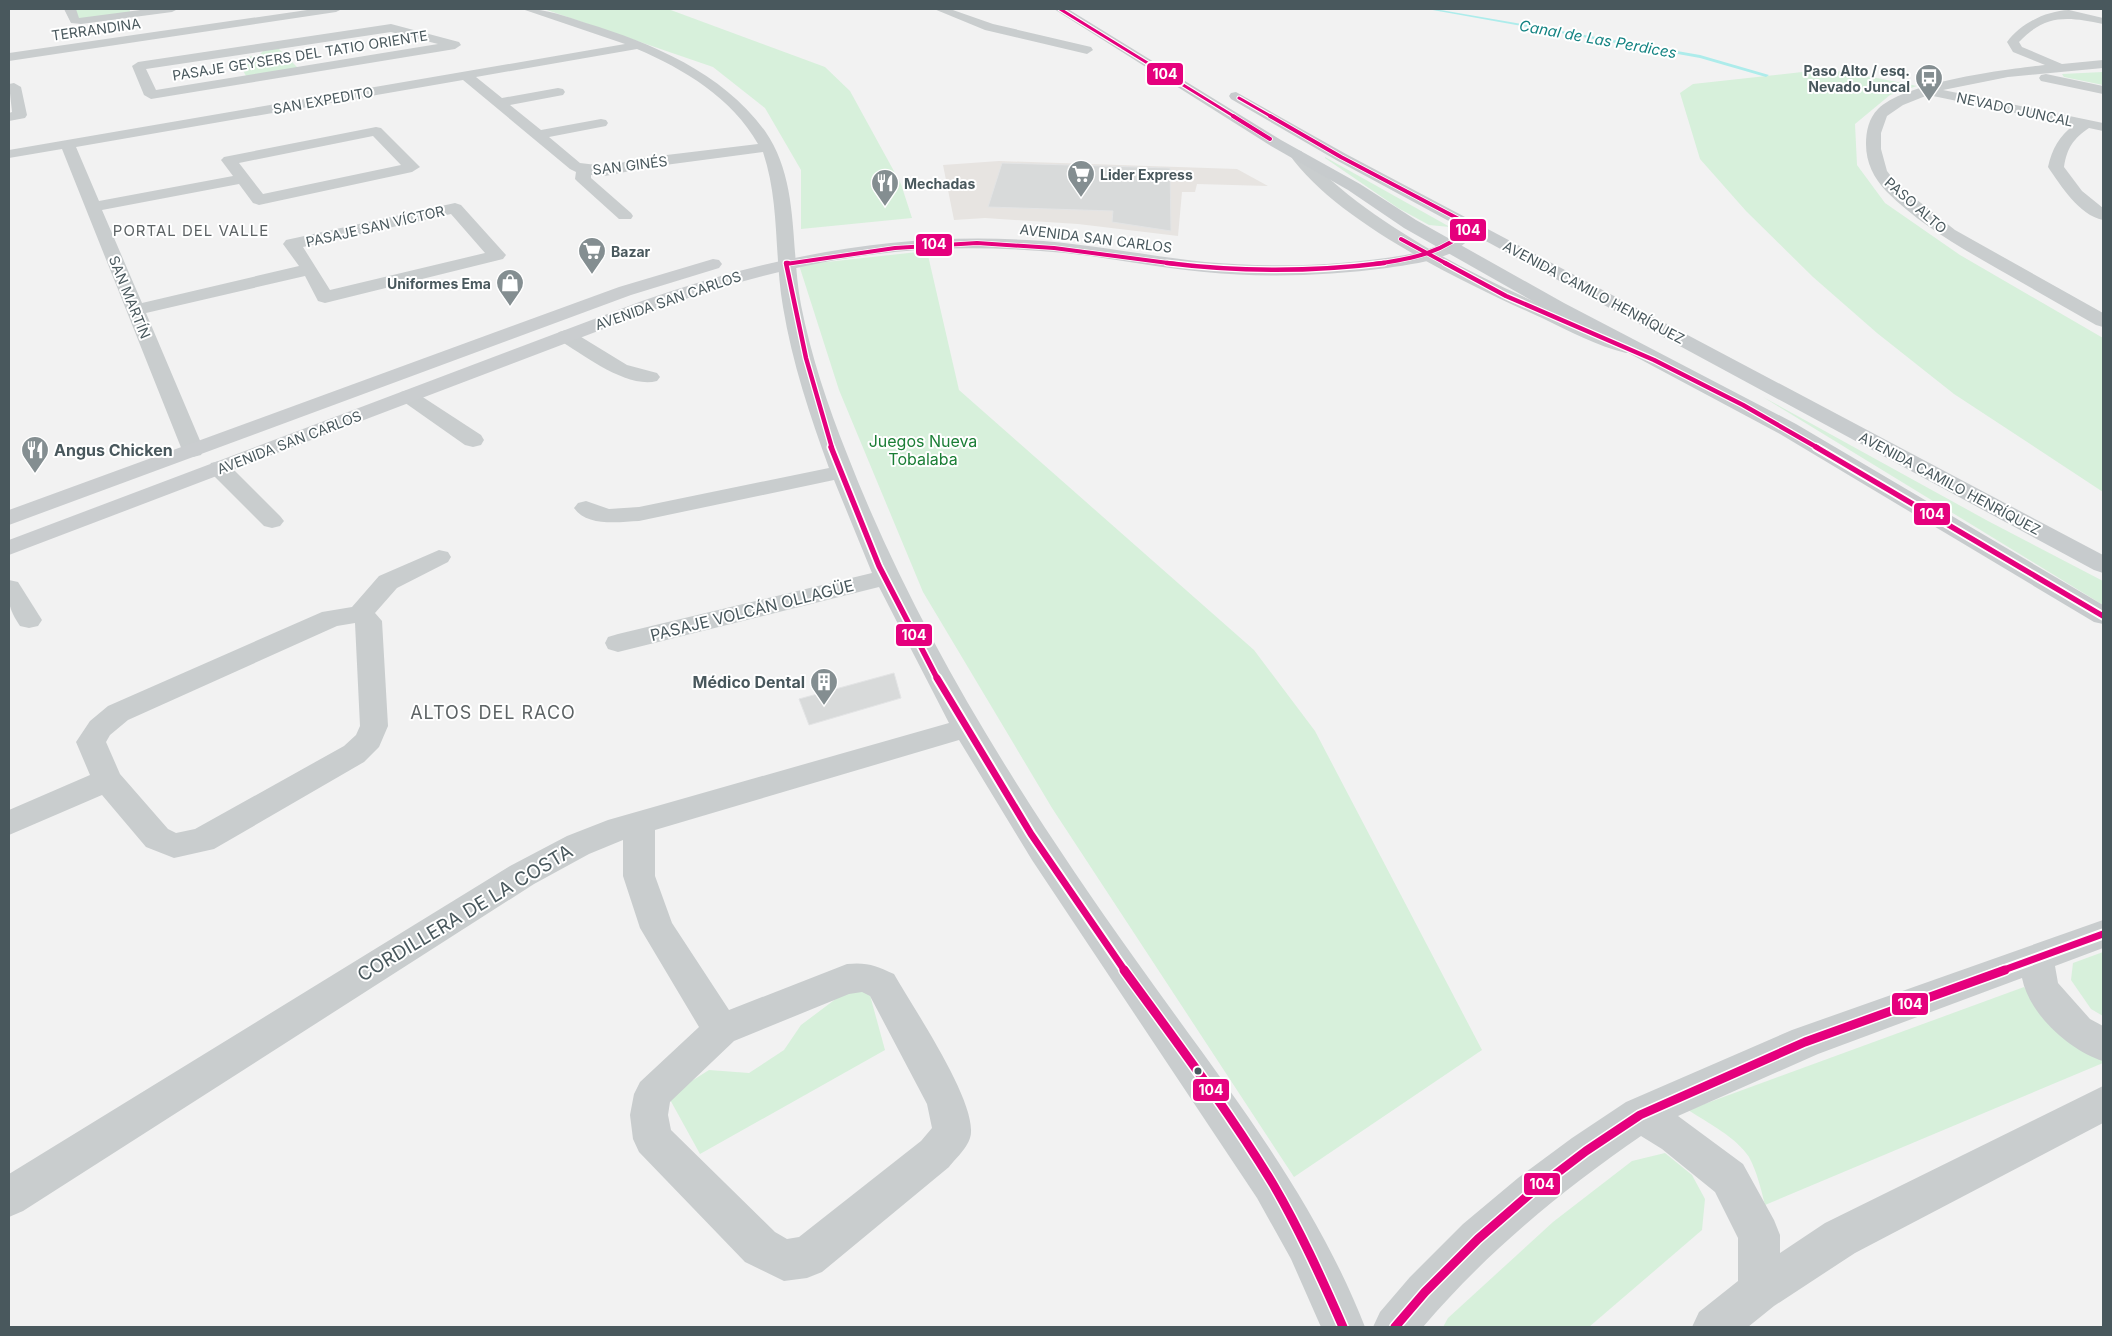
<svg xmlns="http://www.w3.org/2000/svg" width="2112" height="1336" font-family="Inter,sans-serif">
<rect width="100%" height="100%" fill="#f2f2f2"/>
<!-- commercial -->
<polygon fill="#e7e4e1" points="999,161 1237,169 1268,186 1197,184 1195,192 1182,192 1178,236 1078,224 985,218 954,220 943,165"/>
<!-- green -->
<g fill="#d7f0db">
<polygon points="75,9 129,9 131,13 78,20"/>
<polygon points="544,9 668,9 825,67 850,91 901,184 912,218 801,229 801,170 765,108 713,67"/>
<polygon points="278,48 298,68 246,76 237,59 259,55 264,50"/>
<polygon points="1820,70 1847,72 1917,86 1890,95 1855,124 1857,165 1885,203 1960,255 2103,338 2103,492 1954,394 1877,333 1813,277 1746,211 1700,159 1680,93 1693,84"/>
<polygon points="2103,72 2103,85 2064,77 2062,74"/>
<polygon points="1325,158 1325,157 1450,227 1429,225 1398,208"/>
<polygon points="927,251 959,390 1254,650 1315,731 1482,1050 1294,1177 1052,808 923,592 839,390 799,265"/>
<polygon points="1763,397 1988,521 2103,581 2103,605"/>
<polygon points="2103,952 2103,1016 2091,1009 2071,980 2073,963"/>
<polygon points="865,977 885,1050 700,1154 668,1096 709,1070 749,1073 784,1050 801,1025"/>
<path d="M2024,987l13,19 43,42 23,10v5l-338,142c-4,-16 -8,-33 -16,-48 -12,-19 -42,-35 -61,-47z"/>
<polygon points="1665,1153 1692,1175 1705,1199 1702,1230 1589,1327 1443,1327 1448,1318 1553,1222 1632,1161"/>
</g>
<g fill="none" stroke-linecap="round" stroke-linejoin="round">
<!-- stream -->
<polygon fill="#adeceb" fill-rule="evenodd" points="1427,9 1435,9 1700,55 1769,75 1766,77 1700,58"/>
</g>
<!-- building -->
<g fill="#d8dada" stroke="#e3e4e5">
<polygon points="1002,163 1170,168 1171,231 1112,222 1113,211 988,207"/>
<polygon points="894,673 901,698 809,725 799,699"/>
</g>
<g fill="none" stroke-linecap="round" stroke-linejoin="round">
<!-- minor -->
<g fill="#c9cdce" fill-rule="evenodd">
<polygon points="64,9 76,9 79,18 148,9 178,9 172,12 81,24 71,23"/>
<polygon points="314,9 342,9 336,12 9,61 9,53"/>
<path d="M522,9c22,-1 43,7 64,14 66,20 137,50 179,108 35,50 25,116 36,174 10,51 27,101 46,149 71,183 175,346 288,505 84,119 177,232 230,368h-44l-30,-68 -34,-61 -225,-338 -73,-120 -304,90v46l17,47 57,87 118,-46c21,-2 29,2 47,10 20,35 79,122 77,158 0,13 -15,26 -22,35l-127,105 -15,6 -23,3 -39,-19 -106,-110 -6,-13 -3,-24 4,-21 6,-12 59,-55 -59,-99 -17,-52v-36l-34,14 -55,30 -511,327 -14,6v-43l501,-308 57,-30 41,-16 341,-97 -70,-136 -261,65 -10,-3 -3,-6 3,-6 10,-3 254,-61 -38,-93 -195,41c-20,1 -52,6 -65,-13l4,-5 8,-2 23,8 30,-2 190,-39c-19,-52 -37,-106 -46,-161 -9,-52 -3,-104 -20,-155l-113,15 -45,9 -14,-1v3l40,35 2,3 -2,3h-12l-41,-37 -3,-3 1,-7 -6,-3 -107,-89 -387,67 23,54 134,-25 -12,-16 3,-3 152,-30 5,1 39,39 -8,5 -153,33 -6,-2 -14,-19 -137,26 40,93 157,-37 -16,-22 3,-4 169,-37 6,2 45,50 -3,4 -178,44 -7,-2 -13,-25 -159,37 58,137 -3,5 -8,2 -8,-2 -3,-5 -120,-301 -53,9v-8l616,-106zM637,49c47,20 95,49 121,95l-108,13 -45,9 -25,-3 -31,-26 57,-11 2,-3 -2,-3 -5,-1 -60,11 -31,-25 53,-10 2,-3 -2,-3 -5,-1 -56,10 -26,-21zM373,136l28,29 -138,29 -24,-31zM451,214l34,39 -155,37 -27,-43zM862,992l8,4 57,108 5,24 -11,13 -122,96 -12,2 -12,-7 -104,-102 -3,-15 2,-13 64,-61 115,-47z"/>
<polygon points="934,9 950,9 993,24 1091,47 1093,50 1087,54 985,30"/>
<path d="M2069,10l34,8v6c-34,-7 -57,-11 -84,18l3,5 40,17 41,-4v8l-95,9 -65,13 160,33v8l-14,-3c-16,11 -22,20 -25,39l18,24 21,17v12c-24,-5 -42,-34 -55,-53 4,-18 11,-31 26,-42l-146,-30 -25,10 -16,11 -6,17v16l6,22 10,13 58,46 148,83v14l-7,-2c-33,-19 -65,-37 -98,-56 -40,-23 -79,-45 -112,-78 -12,-13 -20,-28 -20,-47 0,-13 3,-26 12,-35 27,-27 128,-40 167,-44l-32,-13 -6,-10c14,-19 39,-31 62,-32z"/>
<path d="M391,24l68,18 2,3 -6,4 -304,50 -7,-4 -12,-29 6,-4zM391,32l47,12 -282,46 -10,-21z"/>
<polygon points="2046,74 2103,86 2103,94 2041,81 2039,78 2041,75"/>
<polygon points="14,83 21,87 27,115 25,118 9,121 9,113 12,112 9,84"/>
<path d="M566,330l7,2 54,33 30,8 3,4 -3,4c-30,8 -73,-26 -98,-41l-3,-4 3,-4z"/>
<polygon points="408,390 415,392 481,435 484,440 481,445 473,447 465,445 401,400 398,396 401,392"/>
<polygon points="219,461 227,463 280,516 284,521 280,526 272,528 264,526 211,473 208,468 211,463"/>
<path d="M439,550l9,2 3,5 -3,5 -51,26 -22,25 7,8 6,105 -9,21 -15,15 -150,87 -40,9 -28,-11 -44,-52 -93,40v-25l81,-35 -14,-33 14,-21 18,-15 214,-94 30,-5 27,-31zM355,623l5,103 -4,9 -12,11 -149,83 -19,4 -8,-4 -48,-55 -14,-32 4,-7 18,-15 209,-94z"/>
<path d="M9,580l9,2 24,38 -4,6 -9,2 -9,-2c-12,-18 -12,-24 -11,-46z"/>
</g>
<!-- tertiary -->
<g fill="#c9cdce" fill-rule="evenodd">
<path d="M1296,150l5,1c82,89 220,147 332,192l3,4 -3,4 -7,2c-29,-7 -57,-22 -84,-35 -76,-34 -206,-96 -253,-164z"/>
<path d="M2103,920v28l-48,18 3,17 32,36 13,7v35c-33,-10 -74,-47 -81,-83l-204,76 -140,62 65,48 31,56 6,15v18l45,-30 278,-137v37l-248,130 -81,53 -26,21h-56l7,-15 39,-31v-43l-23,-46 -53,-43 -21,-13c-80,55 -155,117 -218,191h-50l7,-15 30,-35 53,-53 55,-46 54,-40 54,-36 166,-72z"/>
</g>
<!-- secondary -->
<g fill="#cacdcf" fill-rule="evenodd">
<path d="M1472,221l6,1 2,4c-8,12 -18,21 -31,28 -19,8 -42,11 -62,14 -61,8 -122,10 -183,4 -46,-4 -92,-14 -139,-19 -44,-4 -88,-6 -132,-4 -96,5 -187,28 -277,60l-647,246v-15l633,-239c125,-44 253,-69 385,-61 60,3 119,16 178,22 67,6 135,4 200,-7 16,-3 31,-7 44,-16 8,-6 14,-16 23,-18z"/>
<polygon points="713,259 719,260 722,264 719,268 631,295 9,525 9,510 619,287"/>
</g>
<!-- primary -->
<g fill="#c7cbcd" fill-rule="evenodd">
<polygon points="1054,9 1068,9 1281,140 1360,184 1416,220 1564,303 1796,424 2103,605 2103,624 2094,622 1780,434 1550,311 1404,228 1348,190 1271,146"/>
<polygon points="1236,92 1346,154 2103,555 2103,573 2094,570 1336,160 1231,99 1229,96 1231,93"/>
</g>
<defs>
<g id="bus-1-far5">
<polyline points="1060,9 1235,117"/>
<polyline points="1239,98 1272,117"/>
</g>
<g id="bus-1-far4">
<polyline points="1233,116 1270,139"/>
<path d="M1270,116l71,41 131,69c-28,27 -60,33 -98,38"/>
<polyline points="1401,239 1447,264"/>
<polyline points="786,264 895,248 977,243 1054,248 1176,264"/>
</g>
<g id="bus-1-far3">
<polyline points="788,263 786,263 806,358 832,448"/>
<path d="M1167,263c72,9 145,9 217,0"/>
<polyline points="1445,263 1506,296 1654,360 1743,405 1818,448"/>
</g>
<g id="bus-1-far2">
<polyline points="831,447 879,566 938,680"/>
<polyline points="1816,447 2103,616"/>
</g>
<g id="bus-1-far1">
<polyline points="937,678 1031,834 1125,971"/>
<polyline points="2001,971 2103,934"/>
</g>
<g id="bus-1">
<path d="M1124,970c51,70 104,140 149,214 27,46 49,95 70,143"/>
<polyline points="1395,1327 1425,1292 1478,1239 1532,1192 1586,1151 1640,1115 1805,1042 2005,970"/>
</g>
</defs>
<!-- bus-1-far5 casing -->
<use href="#bus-1-far5" stroke="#fff" stroke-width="5"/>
<!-- bus-1-far4 casing -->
<use href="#bus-1-far4" stroke="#fff" stroke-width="5.5"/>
<!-- bus-1-far3 casing -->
<use href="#bus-1-far3" stroke="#fff" stroke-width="7"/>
<!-- bus-1-far2 casing -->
<use href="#bus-1-far2" stroke="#fff" stroke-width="9"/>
<!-- bus-1-far1 casing -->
<use href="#bus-1-far1" stroke="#fff" stroke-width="11"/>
<!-- bus-1 casing -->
<use href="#bus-1" stroke="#fff" stroke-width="12"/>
<!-- bus-1-far5 -->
<use href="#bus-1-far5" stroke="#e5007d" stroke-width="3"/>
<!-- bus-1-far4 -->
<use href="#bus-1-far4" stroke="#e5007d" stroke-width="4"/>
<!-- bus-1-far3 -->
<use href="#bus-1-far3" stroke="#e5007d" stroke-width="4.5"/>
<!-- bus-1-far2 -->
<use href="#bus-1-far2" stroke="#e5007d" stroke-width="5.5"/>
<!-- bus-1-far1 -->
<use href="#bus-1-far1" stroke="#e5007d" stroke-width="7"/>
<!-- bus-1 -->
<use href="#bus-1" stroke="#e5007d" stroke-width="9"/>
</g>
<!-- icons -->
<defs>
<symbol id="bus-pin" viewBox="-11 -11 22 30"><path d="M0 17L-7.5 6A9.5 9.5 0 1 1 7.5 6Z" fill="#848e91" stroke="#fff"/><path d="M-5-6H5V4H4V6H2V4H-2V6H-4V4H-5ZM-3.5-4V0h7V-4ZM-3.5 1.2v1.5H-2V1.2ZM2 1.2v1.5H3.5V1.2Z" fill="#fff"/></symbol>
<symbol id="supermarket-pin" viewBox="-11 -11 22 30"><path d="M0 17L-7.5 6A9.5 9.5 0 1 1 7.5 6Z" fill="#848e91" stroke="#fff"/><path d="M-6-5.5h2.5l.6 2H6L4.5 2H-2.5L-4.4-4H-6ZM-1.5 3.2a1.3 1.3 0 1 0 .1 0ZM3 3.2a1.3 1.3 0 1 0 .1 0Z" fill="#fff"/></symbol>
<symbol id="restaurant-pin" viewBox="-11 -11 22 30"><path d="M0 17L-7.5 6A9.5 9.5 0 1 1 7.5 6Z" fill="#848e91" stroke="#fff"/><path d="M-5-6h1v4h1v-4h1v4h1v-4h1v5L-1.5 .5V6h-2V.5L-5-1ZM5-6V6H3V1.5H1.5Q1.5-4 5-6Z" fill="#fff"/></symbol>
<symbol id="shop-pin" viewBox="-11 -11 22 30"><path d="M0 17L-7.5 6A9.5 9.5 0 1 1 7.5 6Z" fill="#848e91" stroke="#fff"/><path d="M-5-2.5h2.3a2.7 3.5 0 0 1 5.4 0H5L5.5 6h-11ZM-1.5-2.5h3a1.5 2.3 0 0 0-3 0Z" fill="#fff"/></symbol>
<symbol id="building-pin" viewBox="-11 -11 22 30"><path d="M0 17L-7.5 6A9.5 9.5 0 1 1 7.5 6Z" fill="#848e91" stroke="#fff"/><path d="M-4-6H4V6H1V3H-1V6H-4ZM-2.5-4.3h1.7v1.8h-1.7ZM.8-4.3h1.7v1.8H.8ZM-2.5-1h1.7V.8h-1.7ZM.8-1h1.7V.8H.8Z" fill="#fff"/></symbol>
</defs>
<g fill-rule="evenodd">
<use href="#bus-pin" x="1913" y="62" width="32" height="43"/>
<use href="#supermarket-pin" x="1065" y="158" width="32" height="43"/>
<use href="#restaurant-pin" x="869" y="167" width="32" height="43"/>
<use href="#supermarket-pin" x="576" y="235" width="32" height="43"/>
<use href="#shop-pin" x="494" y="267" width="32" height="43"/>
<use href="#restaurant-pin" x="19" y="434" width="32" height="43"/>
<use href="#building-pin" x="808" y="666" width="32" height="43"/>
</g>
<!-- markers -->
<circle fill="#49585d" stroke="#fff" stroke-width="2" cx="1198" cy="1071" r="4.5"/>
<g text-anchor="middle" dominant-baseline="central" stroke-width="4" stroke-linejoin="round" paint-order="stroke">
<!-- far-street labels -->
<g font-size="14" fill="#49585d" stroke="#fff">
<text transform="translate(96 29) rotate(-8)">TERRANDINA</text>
<text transform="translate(300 55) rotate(-9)">PASAJE GEYSERS DEL TATIO ORIENTE</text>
<text transform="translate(323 100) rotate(-10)">SAN EXPEDITO</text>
<text transform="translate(2015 109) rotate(12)">NEVADO JUNCAL</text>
<text transform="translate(630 165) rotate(-7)">SAN GINÉS</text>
<text transform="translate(1916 205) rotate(41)">PASO ALTO</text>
<text transform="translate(375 226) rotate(-13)">PASAJE SAN VÍCTOR</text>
<text transform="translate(1096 238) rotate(7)">AVENIDA SAN CARLOS</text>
<text transform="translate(1594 292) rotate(28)">AVENIDA CAMILO HENRÍQUEZ</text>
<text transform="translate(130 297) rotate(68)">SAN MARTÍN</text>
<text transform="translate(668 300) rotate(-19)">AVENIDA SAN CARLOS</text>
<text transform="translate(289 442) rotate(-21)">AVENIDA SAN CARLOS</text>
<text transform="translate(1950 483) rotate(28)">AVENIDA CAMILO HENRÍQUEZ</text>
</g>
<!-- far-poi labels -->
<g font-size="14" font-weight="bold" fill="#49585d" stroke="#fff" text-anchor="start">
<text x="1910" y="70" text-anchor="end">Paso Alto / esq.<tspan x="1910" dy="16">Nevado Juncal</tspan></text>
<text x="1100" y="174">Lider Express</text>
<text x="904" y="183">Mechadas</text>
<text x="611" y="251">Bazar</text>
<text x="491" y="283" text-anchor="end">Uniformes Ema</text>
</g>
<!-- far-water labels -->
<g font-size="15" font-style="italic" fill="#118281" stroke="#fff">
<text transform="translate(1598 39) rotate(10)">Canal de Las Perdices</text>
</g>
<!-- far-neighbourhood labels -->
<g font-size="15" letter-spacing="1" fill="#5d6365" stroke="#fff">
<text x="191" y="230">PORTAL DEL VALLE</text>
</g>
<!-- park labels -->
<g font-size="16" fill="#1b7e36" stroke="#fff">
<text x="923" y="441">Juegos Nueva<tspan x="923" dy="18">Tobalaba</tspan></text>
</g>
<!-- poi labels -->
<g font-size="16" font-weight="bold" fill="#49585d" stroke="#fff" text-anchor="start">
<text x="54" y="450">Angus Chicken</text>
<text x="805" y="682" text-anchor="end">Médico Dental</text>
</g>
<!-- street labels -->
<g font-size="16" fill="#49585d" stroke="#fff">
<text transform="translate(752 610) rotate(-14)">PASAJE VOLCÁN OLLAGÜE</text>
</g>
<!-- neighbourhood labels -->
<g font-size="18" letter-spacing="1" fill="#5d6365" stroke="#fff">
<text x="493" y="712">ALTOS DEL RACO</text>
</g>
<!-- near-street labels -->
<g font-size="19" fill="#49585d" stroke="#fff">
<text transform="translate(465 913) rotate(-31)">CORDILLERA DE LA COSTA</text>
</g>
</g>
<g stroke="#fff" stroke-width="2">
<rect x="1146" y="62" width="38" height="24" rx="5" fill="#e5007d"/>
<rect x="1449" y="218" width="38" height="24" rx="5" fill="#e5007d"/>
<rect x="915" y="233" width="38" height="24" rx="5" fill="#e5007d"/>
<rect x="1913" y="502" width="38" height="24" rx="5" fill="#e5007d"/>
<rect x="895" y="623" width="38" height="24" rx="5" fill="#e5007d"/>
<rect x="1891" y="992" width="38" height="24" rx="5" fill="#e5007d"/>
<rect x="1192" y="1078" width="38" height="24" rx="5" fill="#e5007d"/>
<rect x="1523" y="1172" width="38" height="24" rx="5" fill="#e5007d"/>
</g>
<g font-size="14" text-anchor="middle" font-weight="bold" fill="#fff">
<text x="1165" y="79">104</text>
<text x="1468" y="235">104</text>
<text x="934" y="249">104</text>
<text x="1932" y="519">104</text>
<text x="914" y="640">104</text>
<text x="1910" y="1009">104</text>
<text x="1211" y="1095">104</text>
<text x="1542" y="1189">104</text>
</g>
<!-- border -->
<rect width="2112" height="1336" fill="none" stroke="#49585d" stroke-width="20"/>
</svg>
